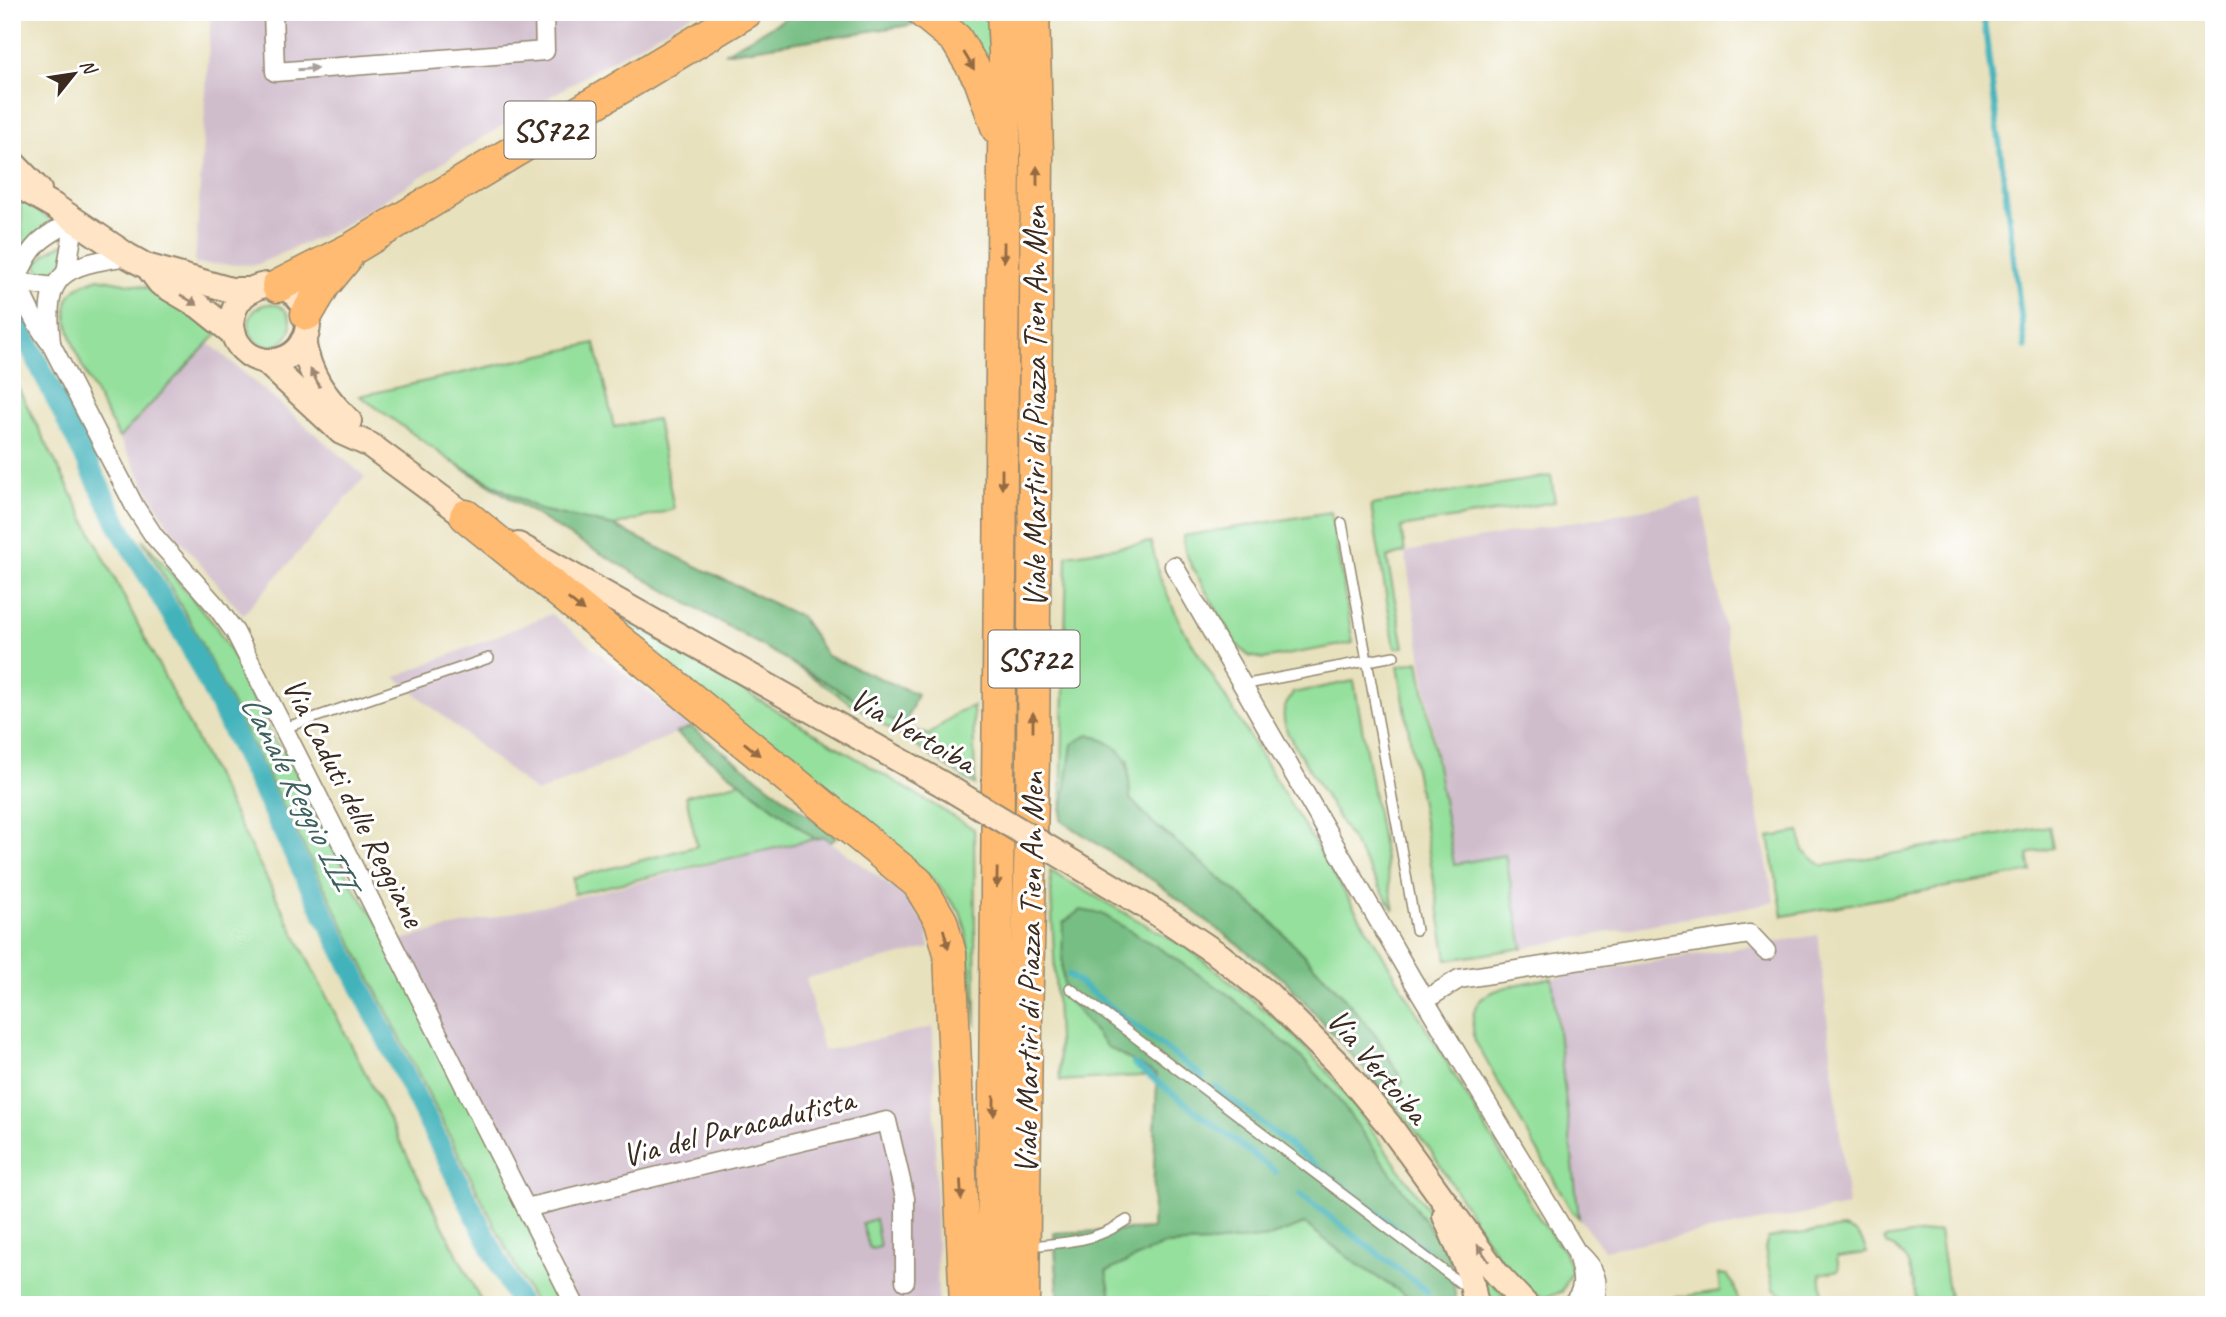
<svg xmlns="http://www.w3.org/2000/svg" width="2226" height="1317" font-family="Caveat,sans-serif">
<rect width="100%" height="100%" fill="#fff"/>
<filter id="ink" filterUnits="userSpaceOnUse"><feTurbulence type="fractalNoise" baseFrequency=".0143" numOctaves="2"/><feDisplacementMap in="SourceGraphic" scale="14" xChannelSelector="R" yChannelSelector="G"/><feConvolveMatrix kernelMatrix="1 2 1 2 8 2 1 2 1" color-interpolation-filters="sRGB"/></filter>
<filter id="wash" filterUnits="userSpaceOnUse"><feTurbulence type="fractalNoise" baseFrequency=".00686" numOctaves="4" result="noise"/><feDisplacementMap in="SourceGraphic" scale="28" xChannelSelector="R" yChannelSelector="G"/><feGaussianBlur stdDeviation="1.57" result="paint"/><feColorMatrix in="noise" values="0 0 0 0 0 0 0 0 0 0 0 0 0 0 0 0 0 1.4 0 .05"/><feComposite in="paint" operator="in"/></filter>
<g filter="url(#wash)">
<rect width="100%" height="100%" fill="#e8e1bd"/>
<!-- industrial -->
<g fill="#d0bdcc">
<polygon points="211,12 695,12 527,110 341,227 256,265 195,264"/>
<polygon points="209,343 365,477 243,615 167,524 119,438"/>
<polygon points="1701,499 1774,902 1523,948 1505,856 1454,865 1405,552"/>
<polygon points="551,614 691,727 537,793 395,677"/>
<polygon points="824,837 906,897 927,928 930,948 806,978 823,1051 933,1027 938,1305 580,1305 392,942"/>
<polygon points="1818,935 1848,1206 1604,1250 1579,1218 1552,978"/>
</g>
<!-- green -->
<g fill="#94e09c" stroke="#68855d" stroke-width="2">
<polygon points="944,12 988,12 993,81"/>
<polygon points="16,194 56,224 23,255 21,210"/>
<path d="M66,243v16l-10,16 -14,-2 -6,-8c9,-12 16,-16 30,-22z"/>
<path d="M98,278l47,9 19,8 53,39 -98,104c-15,-30 -62,-107 -51,-138 5,-13 18,-17 30,-22z"/>
<circle cx="270" cy="325" r="21"/>
<polygon points="595,343 614,427 657,419 674,509 614,526 540,510 451,461 360,396"/>
<polygon points="12,376 483,1305 16,1305 12,1288"/>
<polygon points="1551,476 1555,502 1401,527 1405,552 1387,558 1404,647 1395,648 1371,505"/>
<polygon points="1331,512 1353,643 1263,659 1249,656 1236,644 1191,565 1185,550 1183,536"/>
<polygon points="143,540 215,625 241,669 246,686 275,742 286,753 354,888 392,942 577,1305 535,1305 192,625"/>
<polygon points="1151,542 1160,578 1181,625 1380,950 1539,1218 1565,1253 1572,1271 1562,1292 1544,1298 1530,1292 1506,1270 1431,1151 1386,1094 1403,1082 1378,1038 1341,994 1269,919 1153,823 1130,799 1128,760 1061,820 1067,555"/>
<polygon points="553,576 974,829 976,1026 966,930 960,912 934,880"/>
<polygon points="1419,661 1454,864 1505,855 1523,948 1447,960 1398,666"/>
<polygon points="789,662 904,727 929,735 958,712 973,706 975,785"/>
<path d="M1354,681l40,230 -106,-177c-7,-18 -6,-26 5,-41z"/>
<polygon points="740,782 815,839 574,894 573,878 697,846 686,796"/>
<polygon points="2049,826 2053,848 2028,854 2031,872 1783,916 1769,837 1800,832 1803,851 1823,866"/>
<polygon points="1050,871 1189,949 1286,1027 1332,1077 1379,1140 1432,1216 1449,1256 1329,1087 1226,993 1162,950 1102,914 1106,1046 1157,1075 1060,1081"/>
<path d="M1552,978l27,240 -8,-8 -96,-169c-2,-11 -4,-22 0,-33 8,-22 57,-26 77,-30z"/>
<polygon points="875,1219 880,1247 872,1249 869,1247 862,1223"/>
<path d="M1305,1224c38,30 77,60 121,81h-313l-7,-33 56,-27 48,-2 59,-6z"/>
<path d="M1843,1228c16,5 19,10 24,25l-30,4 2,13 -19,4 4,31h-37l-3,-9 -11,-7 -8,-40 3,-11z"/>
<path d="M1939,1231l11,74h-33c-5,-23 -5,-54 -31,-61l-2,-5z"/>
<polygon points="1470,1257 1510,1303 1483,1305"/>
<polygon points="1718,1274 1727,1275 1734,1285 1739,1305 1627,1305 1720,1291"/>
</g>
<!-- forest -->
<g fill="#77be84" stroke="#597451" stroke-width="2">
<polygon points="797,12 891,12 917,24 724,53"/>
<polygon points="451,461 540,510 614,526 801,617 827,656 917,694 904,727 565,533"/>
<polygon points="691,727 836,837 831,842 824,837 815,839 676,733"/>
<path d="M1089,734c43,18 38,22 41,65l23,24 116,96 72,75 37,44 25,45 -17,11 -100,-113 -129,-98 -96,-63 11,-76z"/>
<polygon points="1080,910 1102,914 1162,950 1226,993 1296,1052 1329,1087 1358,1126 1449,1256 1457,1305 1426,1305 1407,1296 1354,1262 1305,1224 1269,1237 1210,1243 1162,1245 1106,1272 1113,1305 1059,1305 1054,1233 1152,1229 1157,1075 1106,1046 1065,995 1062,971 1063,923"/>
</g>
<g fill="none" stroke-linecap="round" stroke-linejoin="round">
<!-- stream -->
<g stroke="#43b3bb" stroke-width="6">
<polyline points="1983,12 2025,347"/>
<polyline points="1069,975 1203,1077"/>
<polyline points="1134,1064 1276,1172"/>
<polyline points="1215,1087 1426,1251"/>
<polyline points="1300,1194 1428,1292"/>
</g>
<!-- canal -->
<polyline stroke="#43b3bb" stroke-width="21" points="12,310 122,532 186,638 520,1305"/>
</g>
</g>
<g filter="url(#ink)">
<g fill="none" stroke-linecap="round" stroke-linejoin="round">
<defs>
<g id="lane">
<polyline points="12,48 14,47"/>
<polyline points="1342,523 1416,930"/>
<polyline points="1242,685 1394,656"/>
<polyline points="284,728 489,658"/>
<polyline points="1070,988 1468,1289"/>
<path d="M1041,1245c35,-4 56,-5 86,-25"/>
</g>
<g id="street">
<polyline points="273,12 275,72 545,51 544,12"/>
<path d="M12,259c6,33 19,59 39,85l84,163 19,29 62,70 19,26 340,673"/>
<polyline points="66,272 75,220"/>
<path d="M17,280c12,-35 26,-44 58,-60"/>
<polyline points="16,282 54,287"/>
<path d="M51,342c-8,-70 12,-76 77,-86"/>
<path d="M1174,566l238,413 164,272c19,18 25,27 18,54"/>
<polyline points="1425,1000 1459,979 1750,934 1766,951"/>
<polyline points="526,1208 887,1121 905,1198 905,1281"/>
<path d="M1570,1305c18,-15 12,-31 7,-51"/>
</g>
<g id="secondary">
<polyline points="12,162 39,190"/>
<polyline points="12,182 54,206 128,256 146,266 231,290 252,290"/>
<polyline points="151,271 160,283 199,306 234,334"/>
<circle cx="270" cy="323" r="38"/>
<path d="M303,341c7,36 21,55 46,80"/>
<polyline points="265,361 341,432 370,445 466,516 480,524"/>
<polyline points="518,545 944,785"/>
<polyline points="1155,912 1219,955 1267,993 1341,1067 1389,1125 1497,1274 1526,1305"/>
<polyline points="1445,1216 1470,1275 1476,1305"/>
</g>
<g id="highway">
<polyline points="923,12 956,39 980,79 998,129"/>
<polyline points="278,286 355,247 746,12"/>
<polyline points="307,314 324,285 346,258"/>
<polyline points="466,516 918,883 941,921 950,954 966,1305"/>
<polyline points="993,1305 1005,53 1003,12"/>
<polyline points="1023,1305 1026,1018 1033,762 1037,154 1033,12"/>
</g>
</defs>
<!-- lane casing -->
<use href="#lane" stroke="#92866e" stroke-width="12"/>
<!-- street casing -->
<use href="#street" stroke="#92866e" stroke-width="21"/>
<!-- secondary casing -->
<use href="#secondary" stroke="#92866e" stroke-width="28"/>
<!-- highway casing -->
<use href="#highway" stroke="#92866e" stroke-width="35"/>
<!-- lane -->
<use href="#lane" stroke="#fff" stroke-width="9"/>
<!-- street -->
<use href="#street" stroke="#fff" stroke-width="18"/>
<!-- secondary -->
<use href="#secondary" stroke="#ffe4c6" stroke-width="24"/>
<!-- highway -->
<use href="#highway" stroke="#ffbb71" stroke-width="32"/>
<defs>
<polyline id="secondary-bridge" points="944,785 1155,912"/>
</defs>
<!-- secondary-bridge casing -->
<use href="#secondary-bridge" stroke="#92866e" stroke-width="28" stroke-linecap="butt"/>
<!-- secondary-bridge -->
<use href="#secondary-bridge" stroke="#ffe4c6" stroke-width="24"/>
</g>
<!-- one-way arrows -->
<defs><path id="oneway-solid" d="M-6-.8H1V-3.2L6.5 0L1 3.2V.8H-6Z" transform="scale(1.75)"/></defs>
<g fill="#936b43">
<use href="#oneway-solid" transform="translate(969 61) rotate(59)"/>
<use href="#oneway-solid" transform="translate(1037 176) rotate(-90)"/>
<use href="#oneway-solid" transform="translate(1004 252) rotate(90)"/>
<use href="#oneway-solid" transform="translate(1002 479) rotate(90)"/>
<use href="#oneway-solid" transform="translate(576 605) rotate(39)"/>
<use href="#oneway-solid" transform="translate(1033 722) rotate(-90)"/>
<use href="#oneway-solid" transform="translate(752 749) rotate(39)"/>
<use href="#oneway-solid" transform="translate(997 878) rotate(91)"/>
<use href="#oneway-solid" transform="translate(946 939) rotate(75)"/>
<use href="#oneway-solid" transform="translate(994 1106) rotate(90)"/>
<use href="#oneway-solid" transform="translate(961 1190) rotate(87)"/>
</g>
<use fill="#a79f9a" href="#oneway-solid" transform="translate(308 69) rotate(-4)"/>
<g fill="#9d8772">
<use href="#oneway-solid" transform="translate(189 300) rotate(31)"/>
<use href="#oneway-solid" transform="translate(315 378) rotate(-118)"/>
<use href="#oneway-solid" transform="translate(1483 1253) rotate(-124)"/>
</g>
</g>
<g text-anchor="middle" dominant-baseline="central" stroke-width="6" stroke-linejoin="round" paint-order="stroke">
<!-- shield labels -->
<g fill="#fff" stroke="#766a62" stroke-width="2">
<rect x="504.5" y="101.5" width="91" height="57" rx="5"/>
<rect x="988.5" y="630.5" width="91" height="57" rx="5"/>
</g>
<g font-size="32" font-weight="bold" fill="#3b2a1e">
<text x="550" y="130">SS722</text>
<text x="1034" y="659">SS722</text>
</g>
<!-- street labels -->
<g font-size="33" fill="#3b2a1e" stroke="#fff">
<text transform="translate(1035 407) rotate(-90)">Viale Martiri di Piazza Tien An Men</text>
<text transform="translate(913 730) rotate(30)">Via Vertoiba</text>
<text transform="translate(354 802) rotate(63)">Via Caduti delle Reggiane</text>
<text transform="translate(1029 973) rotate(-89)">Viale Martiri di Piazza Tien An Men</text>
<text transform="translate(1378 1066) rotate(50)">Via Vertoiba</text>
<text transform="translate(738 1127) rotate(-14)">Via del Paracadutista</text>
</g>
<!-- water labels -->
<g font-size="35" font-style="italic" fill="#3e615d" stroke="#fff">
<text transform="translate(299 791) rotate(63)">Canale Reggio III</text>
</g>
</g>
<!-- margin -->
<rect width="2226" height="1317" fill="none" stroke="#fff" stroke-width="42"/>
<!-- north arrow -->
<g transform="translate(74 74) rotate(60)" stroke="#ffffff" stroke-width="5" paint-order="stroke">
<path d="M0-5L12 26L0 18L-12 26Z" fill="#3b2a1e"/>
<text y="-10" font-size="19" font-weight="bold" text-anchor="middle" fill="#3b2a1e">N</text>
</g>
</svg>
